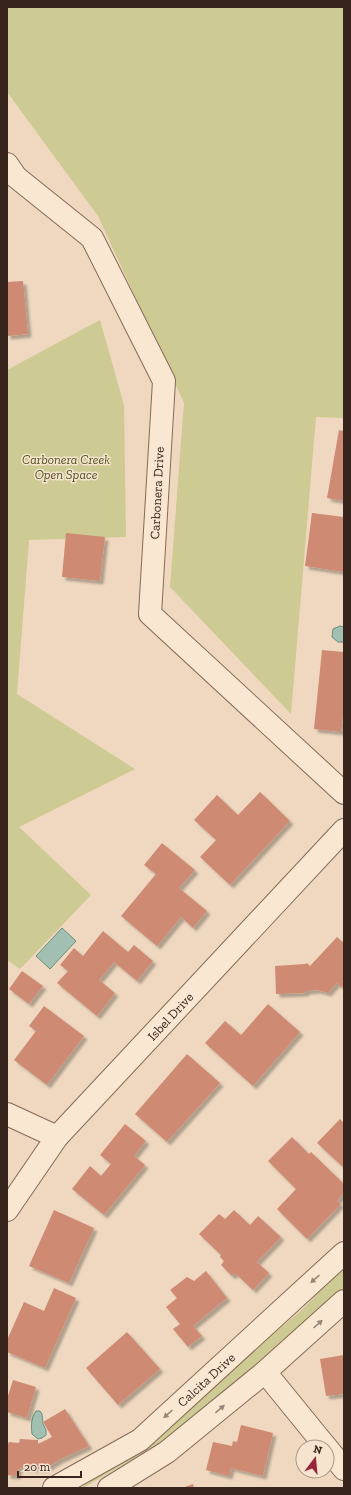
<svg xmlns="http://www.w3.org/2000/svg" width="351" height="1495" font-family="'Zilla Slab',serif">
<defs>
<filter id="shadow"><feDropShadow dx="3.5" dy="3.5" stdDeviation="1" flood-color="#0004"/></filter>
</defs>
<rect width="100%" height="100%" fill="#efd8bf"/>
<!-- green -->
<g fill="#cdca93">
<polygon points="7,7 344,7 344,418 316,417 291,714 170,587 184,403 98,216 7,92"/>
<polygon points="100,320 124,405 126,537 29,540 17,694 135,769 19,827 91,895 20,969 7,960 7,370"/>
<polygon points="344,1264 344,1291 163,1441 83,1488 81,1488 156,1432 303,1309"/>
</g>
<!-- water -->
<g fill="#a2c0b2" stroke="#698e7f">
<polygon points="340,626 344,627 344,642 338,642 332,637 333,629"/>
<polygon points="62,928 76,941 50,969 36,956"/>
<path d="M36,1411h4l2,3 1,10 3,6v5l-4,3 -4,1 -6,-5c-1,-7 -1,-17 4,-23z"/>
</g>
<!-- building -->
<g fill="#ce8a73" filter="url(#shadow)">
<polygon points="23,281 28,334 7,336 7,282"/>
<polygon points="339,430 344,431 344,501 327,498"/>
<polygon points="312,513 344,517 344,572 305,566"/>
<polygon points="66,533 105,537 100,581 62,577"/>
<polygon points="322,650 344,652 344,716 343,716 341,732 314,729"/>
<polygon points="260,792 290,821 230,885 200,857 216,840 194,820 217,795 238,815"/>
<polygon points="162,843 195,870 179,888 207,911 193,928 181,917 157,946 121,916 156,874 144,865"/>
<polygon points="103,931 128,952 134,945 153,961 137,981 114,962 99,980 115,993 97,1016 57,983 68,971 60,965 74,948 83,956"/>
<polygon points="337,937 344,943 344,986 341,987 337,983 328,993 317,990 306,991 305,993 276,994 275,966 305,964 307,963 310,966"/>
<polygon points="22,971 43,986 29,1004 9,989"/>
<polygon points="268,1004 300,1032 253,1086 205,1043 225,1021 241,1035"/>
<polygon points="44,1006 84,1036 47,1085 14,1060 36,1031 29,1026"/>
<polygon points="187,1054 220,1083 167,1142 135,1114"/>
<polygon points="340,1119 344,1123 344,1168 317,1143"/>
<polygon points="125,1124 146,1141 134,1156 145,1165 104,1215 72,1189 90,1166 101,1176 111,1164 100,1155"/>
<polygon points="292,1137 309,1154 311,1152 344,1184 344,1193 337,1201 341,1204 307,1239 277,1209 296,1189 268,1161"/>
<polygon points="54,1210 94,1228 69,1283 29,1266"/>
<polygon points="234,1210 250,1225 258,1216 281,1237 257,1262 269,1273 253,1290 235,1273 232,1276 221,1265 224,1261 220,1257 221,1255 199,1234 219,1214 225,1219"/>
<polygon points="206,1271 227,1298 193,1326 202,1336 188,1347 173,1329 180,1324 166,1307 177,1298 170,1290 187,1277 194,1281"/>
<polygon points="54,1288 76,1298 45,1368 7,1352 7,1340 24,1302 44,1311"/>
<polygon points="127,1332 160,1369 118,1405 86,1368"/>
<polygon points="344,1355 344,1394 326,1396 320,1359"/>
<polygon points="13,1380 36,1387 27,1418 7,1412 7,1399"/>
<polygon points="65,1409 89,1446 59,1460 45,1469 19,1468 17,1476 7,1475 7,1446 9,1442 19,1443 20,1439 38,1440 38,1444 52,1437 43,1422"/>
<polygon points="241,1425 273,1433 263,1476 231,1468 229,1476 206,1470 213,1442 232,1446 233,1441 237,1442"/>
<polygon points="193,1484 194,1488 182,1488"/>
</g>
<g fill="none" stroke-linecap="round" stroke-linejoin="round">
<defs>
<g id="minor">
<polyline points="7,164 16,177 92,238 164,381 150,614 344,793"/>
<polyline points="7,1114 57,1137"/>
<path id="s1" d="M7,1210l50,-73 287,-307"/>
<polyline points="265,1372 326,1447"/>
<polyline points="327,1448 344,1469"/>
<path id="s2" d="M54,1488l86,-48 204,-187"/>
<polyline points="109,1488 167,1452 265,1372 344,1301"/>
</g>
</defs>
<!-- minor casing -->
<use href="#minor" stroke="#876957" stroke-width="24"/>
<!-- minor -->
<use href="#minor" stroke="#f9e7d2" stroke-width="22"/>
</g>
<!-- one-way arrows -->
<defs><path id="oneway-solid" d="M-6-.8H1V-3.2L6.5 0L1 3.2V.8H-6Z"/></defs>
<g fill="#988677">
<use href="#oneway-solid" transform="translate(315 1279) rotate(138)"/>
<use href="#oneway-solid" transform="translate(318 1324) rotate(-42)"/>
<use href="#oneway-solid" transform="translate(220 1409) rotate(-40)"/>
<use href="#oneway-solid" transform="translate(168 1414) rotate(138)"/>
</g>
<g text-anchor="middle" dominant-baseline="central" stroke-width="3" stroke-linejoin="round" paint-order="stroke">
<!-- park labels -->
<g font-size="13" font-style="italic" fill="#4f5322" stroke="#f6e4ce">
<text x="66" y="459">Carbonera Creek<tspan x="66" dy="15">Open Space</tspan></text>
</g>
<!-- street labels -->
<g font-size="13" fill="#37241c" stroke="#f6e4ce">
<text transform="translate(157 493) rotate(-87)">Carbonera Drive</text>
<text stroke="none"><textPath href="#s1" startOffset="254">Isbel Drive</textPath></text>
<text stroke="none"><textPath href="#s2" startOffset="188">Calcita Drive</textPath></text>
</g>
</g>
<!-- border -->
<rect width="351" height="1495" fill="none" stroke="#37241c" stroke-width="16"/>
<!-- north arrow -->
<g transform="translate(315 1459) rotate(16)"><circle r="19" fill="#f6e4ce" stroke="#aa9787"/>
<path d="M0-3L7 15L0 10L-7 15Z" fill="#982539"/>
<text y="-6" font-size="11" font-weight="bold" text-anchor="middle" fill="#37241c">N</text>
</g>
<!-- scale -->
<path d="M18 1471v6h63v-6" fill="none" stroke="#37241c" stroke-width="2"/>
<text x="24" y="1471" font-size="12" fill="#37241c" stroke="#f6e4ce" stroke-width="3" paint-order="stroke">20 m</text>
</svg>
